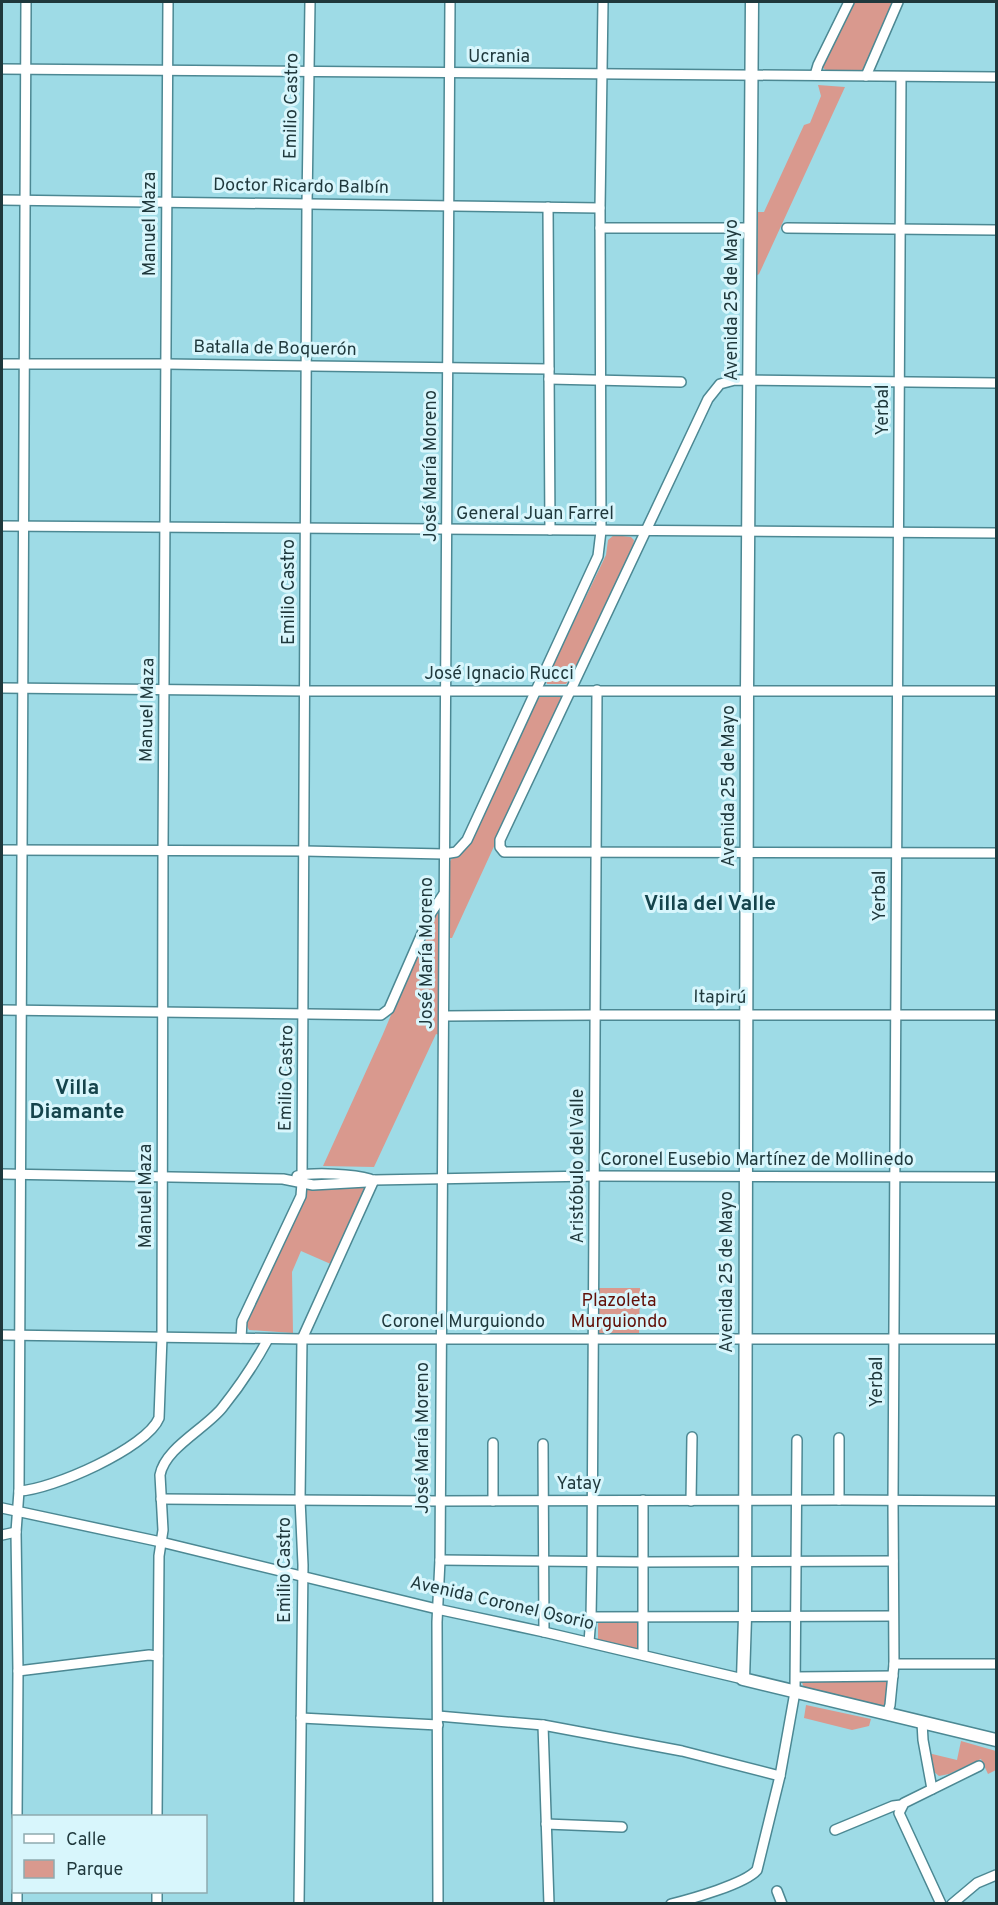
<svg xmlns="http://www.w3.org/2000/svg" width="998" height="1905" font-family="Overpass,sans-serif">
<rect width="100%" height="100%" fill="#9edbe6"/>
<!-- green -->
<g fill="#d9998e">
<polygon points="851,2 894,2 862,71 827,71 822,67 822,61"/>
<polygon points="818,85 845,87 759,274 756,276 758,212 764,212 804,125 810,123 821,96"/>
<polygon points="614,535 631,537 634,540 633,546 569,680 566,684 547,684 546,680 606,555 608,540"/>
<polygon points="562,695 562,698 452,938 448,938 449,863 452,858 460,852 537,699 542,696"/>
<polygon points="434,913 440,913 439,1035 436,1034 374,1167 323,1166 383,1034"/>
<polygon points="370,1186 333,1265 301,1251 292,1272 293,1333 249,1330 245,1322 246,1319 307,1187"/>
<polygon points="599,1288 640,1288 639,1334 599,1334"/>
<polygon points="598,1621 639,1622 639,1650 598,1640"/>
<polygon points="801,1680 888,1680 884,1709 804,1688"/>
<polygon points="806,1705 871,1719 869,1726 852,1730 804,1718"/>
<polygon points="961,1741 996,1751 996,1770 988,1774 981,1759 949,1774 939,1776 933,1771 928,1753 957,1760"/>
</g>
<g fill="none" stroke-linecap="round" stroke-linejoin="round">
<defs>
<g id="minor">
<polyline points="2,69 996,77"/>
<polyline points="815,75 818,65 849,2"/>
<polyline points="866,76 898,2"/>
<polyline points="2,200 600,208"/>
<polyline points="548,207 550,530"/>
<polyline points="600,228 750,228"/>
<polyline points="787,228 996,230"/>
<polyline points="2,364 166,364 549,369"/>
<polyline points="549,379 681,382"/>
<polyline points="996,383 735,380 720,384 708,399 500,840 500,847 504,852 996,853"/>
<polyline points="2,526 996,533"/>
<polyline points="2,688 306,691 996,691"/>
<polyline points="2,850 304,851 444,854 456,852 467,840 598,556 601,531 600,208 603,2"/>
<polyline points="2,1010 381,1015 389,1009 431,913 443,895"/>
<polyline points="444,1016 595,1015 996,1015"/>
<polyline points="2,1174 283,1179 313,1185 367,1182 374,1180 594,1176 996,1177"/>
<path d="M297,1176c17,-4 57,-2 73,3"/>
<polyline points="2,1335 302,1339 996,1339"/>
<polyline points="241,1338 242,1321 301,1196 302,1183 307,204 310,2"/>
<polyline points="543,1444 544,1632"/>
<path d="M19,1491c32,-1 128,-43 140,-73l3,-81 1,-487 5,-848"/>
<polyline points="161,1499 440,1501 839,1500 996,1501"/>
<polyline points="839,1500 839,1438"/>
<polyline points="493,1501 493,1443"/>
<polyline points="691,1501 692,1437"/>
<polyline points="2,1508 161,1542 437,1609 544,1632 743,1679"/>
<polyline points="2,1535 16,1532"/>
<polyline points="440,1560 643,1562 893,1561"/>
<polyline points="591,1617 893,1616"/>
<polyline points="589,1642 591,1617 592,1561 597,690"/>
<polyline points="643,1655 643,1500"/>
<polyline points="894,1664 996,1664"/>
<polyline points="18,1671 149,1655 158,1656"/>
<polyline points="797,1677 893,1676"/>
<polyline points="887,1714 890,1705 894,1664 893,1501 901,77"/>
<polyline points="438,1716 543,1725 682,1751 780,1776"/>
<polyline points="301,1718 438,1725"/>
<polyline points="922,1722 923,1740 932,1789"/>
<polyline points="543,1725 549,1904"/>
<polyline points="17,1816 18,1671 16,1532 19,1491 26,2"/>
<path d="M157,1816l2,-260 4,-26 -3,-55c5,-27 45,-46 62,-67 17,-21 33,-45 46,-69"/>
<polyline points="546,1824 622,1827"/>
<polyline points="835,1830 893,1806 901,1805"/>
<polyline points="777,1891 782,1904"/>
<polyline points="17,1904 17,1892"/>
<polyline points="157,1904 157,1892"/>
<polyline points="299,1904 303,1565 300,1499 302,1339 374,1180"/>
<polyline points="438,1904 437,1622 440,1560 450,2"/>
<path d="M671,1904c20,-5 74,-20 86,-34l23,-94 15,-84 2,-252"/>
<polyline points="941,1904 899,1813 904,1803 979,1766"/>
<polyline points="952,1904 977,1883 996,1875"/>
</g>
<polyline id="major" points="752,2 747,690 745,1617 743,1679 996,1740"/>
</defs>
<!-- minor casing -->
<use href="#minor" stroke="#4c8893" stroke-width="12"/>
<!-- major casing -->
<use href="#major" stroke="#4c8893" stroke-width="15"/>
<!-- minor -->
<use href="#minor" stroke="#fff" stroke-width="9"/>
<!-- major -->
<use href="#major" stroke="#fff" stroke-width="12"/>
</g>
<g text-anchor="middle" dominant-baseline="central" stroke-width="6" stroke-linejoin="round" paint-order="stroke">
<!-- street labels -->
<g font-size="18" fill="#1f383c" stroke="#d8f6fc">
<text x="499" y="57">Ucrania</text>
<text transform="translate(292 106) rotate(-89)">Emilio Castro</text>
<text transform="translate(301 187) rotate(1)">Doctor Ricardo Balbín</text>
<text transform="translate(150 224) rotate(-90)">Manuel Maza</text>
<text transform="translate(732 300) rotate(-90)">Avenida 25 de Mayo</text>
<text transform="translate(275 349) rotate(1)">Batalla de Boquerón</text>
<text transform="translate(883 410) rotate(-90)">Yerbal</text>
<text transform="translate(431 466) rotate(-90)">José María Moreno</text>
<text x="535" y="514">General Juan Farrel</text>
<text transform="translate(289 592) rotate(-90)">Emilio Castro</text>
<text x="499" y="674">José Ignacio Rucci</text>
<text transform="translate(148 710) rotate(-89)">Manuel Maza</text>
<text transform="translate(729 786) rotate(-90)">Avenida 25 de Mayo</text>
<text transform="translate(880 896) rotate(-90)">Yerbal</text>
<text transform="translate(427 953) rotate(-90)">José María Moreno</text>
<text transform="translate(720 998) rotate(1)">Itapirú</text>
<text transform="translate(287 1078) rotate(-89)">Emilio Castro</text>
<text x="757" y="1160">Coronel Eusebio Martínez de Mollinedo</text>
<text transform="translate(578 1166) rotate(-90)">Aristóbulo del Valle</text>
<text transform="translate(146 1196) rotate(-90)">Manuel Maza</text>
<text transform="translate(727 1272) rotate(-90)">Avenida 25 de Mayo</text>
<text x="463" y="1322">Coronel Murguiondo</text>
<text transform="translate(877 1382) rotate(-90)">Yerbal</text>
<text transform="translate(423 1438) rotate(-90)">José María Moreno</text>
<text x="579" y="1484">Yatay</text>
<text transform="translate(285 1570) rotate(-90)">Emilio Castro</text>
<text transform="translate(502 1604) rotate(13)">Avenida Coronel Osorio</text>
</g>
<!-- park labels -->
<g font-size="18" fill="#621008" stroke="#d8f6fc">
<text x="619" y="1301">Plazoleta<tspan x="619" dy="21">Murguiondo</tspan></text>
</g>
<!-- quarter labels -->
<g font-size="21" font-weight="bold" fill="#15444c" stroke="#d8f6fc">
<text x="710" y="904">Villa del Valle</text>
<text x="77" y="1088">Villa<tspan x="77" dy="24">Diamante</tspan></text>
</g>
</g>
<!-- border -->
<rect width="998" height="1905" fill="none" stroke="#1f383c" stroke-width="6"/>
<!-- legend -->
<rect x="12" y="1815" width="195" height="78" fill="#d8f6fc" stroke="#8eaaaf" stroke-width="1.5"/>
<rect x="24" y="1834" width="30" height="9" fill="#ffffff" stroke="#8eaaaf" stroke-width="1.5"/>
<text x="66" y="1845" font-size="18" fill="#1f383c">Calle</text>
<rect x="24" y="1860" width="30" height="18" fill="#d9998e" stroke="#8eaaaf" stroke-width="1.5"/>
<text x="66" y="1875" font-size="18" fill="#1f383c">Parque</text>
</svg>
